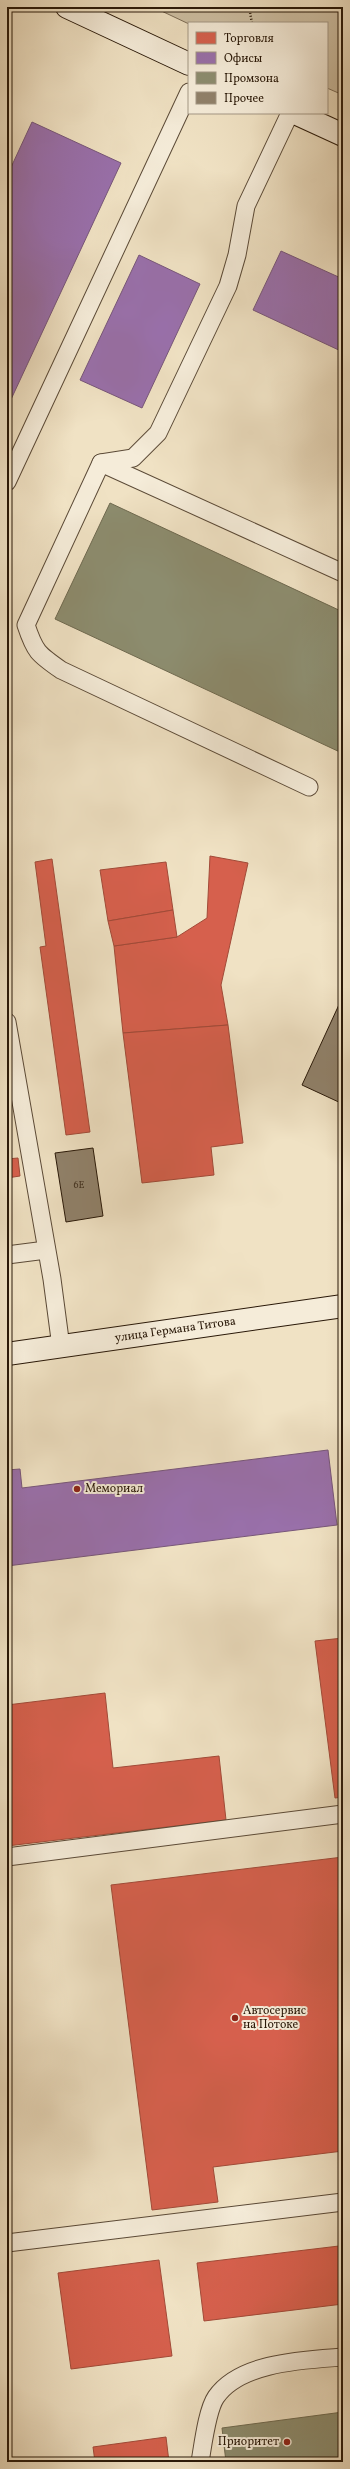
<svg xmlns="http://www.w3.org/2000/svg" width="350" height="2469" font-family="Vollkorn,serif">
<rect width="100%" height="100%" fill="#f0e2c4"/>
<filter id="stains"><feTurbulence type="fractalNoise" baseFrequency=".005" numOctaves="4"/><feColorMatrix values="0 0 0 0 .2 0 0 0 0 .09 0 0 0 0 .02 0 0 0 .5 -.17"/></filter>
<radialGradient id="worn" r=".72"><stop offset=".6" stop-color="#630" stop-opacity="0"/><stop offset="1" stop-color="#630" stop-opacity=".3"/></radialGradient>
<!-- green -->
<polygon fill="#cec0a4" stroke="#7c6c56" points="153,7 343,7 343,95 327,88 327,23 189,24"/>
<!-- shops -->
<g fill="#d6604d" stroke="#a24a38">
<polygon points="210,856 248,863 221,985 228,1025 123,1033 114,946 177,937 207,918"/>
<polygon points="52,859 90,1132 66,1135 40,947 46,946 35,862"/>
<polygon points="166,862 173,910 108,921 100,870"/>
<polygon points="173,910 177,937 114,946 108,921"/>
<polygon points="228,1025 243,1143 211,1147 214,1175 142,1183 123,1033"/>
<polygon points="18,1158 20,1176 7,1178 7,1159"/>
<polygon points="343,1638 343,1797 335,1798 315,1641"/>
<polygon points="105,1693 113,1768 219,1756 226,1820 7,1846 7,1705"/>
<polygon points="343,1857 343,2151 213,2167 218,2202 152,2210 111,1885"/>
<polygon points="339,2246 343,2274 343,2304 204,2321 197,2263"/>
<polygon points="159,2260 172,2356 71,2369 58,2273"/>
<polygon points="166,2437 169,2462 95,2462 93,2447"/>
</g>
<!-- offices -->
<g fill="#9970ab" stroke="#77567a">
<polygon points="32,122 121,163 7,408 7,176"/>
<polygon points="281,251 343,279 343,352 253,310"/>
<polygon points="139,255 200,284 142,408 80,380"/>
<polygon points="328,1450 337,1525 7,1566 7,1470 20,1469 22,1488"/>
</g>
<!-- industry -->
<g fill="#8c8c6e" stroke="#6e694f">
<polygon points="110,503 343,612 342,753 55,619"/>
<polygon points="343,2412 343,2462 226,2462 222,2428"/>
</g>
<!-- building -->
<g fill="#90816a" stroke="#291808">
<polygon points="343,996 343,1104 302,1085"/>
<polygon points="93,1148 103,1216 66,1222 55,1153"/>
</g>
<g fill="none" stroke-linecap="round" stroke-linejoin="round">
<defs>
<g id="lane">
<path d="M290,113l-44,93 -9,49 -9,31 -70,147 -25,25 -32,5 -75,162c9,27 12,29 35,45l248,117"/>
<polyline points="101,463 343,573"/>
<polyline points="7,482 189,92"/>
<polyline points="7,1022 52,1279 61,1347"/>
<polyline points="7,1255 46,1250"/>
<polyline points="7,1857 343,1814"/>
<polyline points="7,2243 343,2202"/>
<path d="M200,2462c3,-17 7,-52 16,-65 24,-35 88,-37 127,-40"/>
</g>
<g id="secondary">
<polyline points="67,7 189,64"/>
<polyline points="295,113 343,135"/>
<path id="s1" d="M7,1354l336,-48"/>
</g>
</defs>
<!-- lane casing -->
<use href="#lane" stroke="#5b4a37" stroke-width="19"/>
<!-- secondary casing -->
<use href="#secondary" stroke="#291808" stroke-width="24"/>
<!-- path -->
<polyline stroke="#291808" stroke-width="2.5" stroke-dasharray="1 2" stroke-linecap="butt" points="249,7 252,23"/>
<!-- lane -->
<use href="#lane" stroke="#f5ecd9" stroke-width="17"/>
<!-- secondary -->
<use href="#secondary" stroke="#f5ecd9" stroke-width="22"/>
</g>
<!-- markers -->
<g fill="#8f2418" stroke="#f5ecd9" stroke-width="1.5">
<circle cx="77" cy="1489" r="4"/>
<circle cx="235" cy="2018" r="4"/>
<circle cx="287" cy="2442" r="4"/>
</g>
<g text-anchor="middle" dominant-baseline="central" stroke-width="4" stroke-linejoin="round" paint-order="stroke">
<!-- number labels -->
<g font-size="10" fill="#433220">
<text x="79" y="1185">6Е</text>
</g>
<!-- street labels -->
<g font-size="12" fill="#291808" stroke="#f5ecd9">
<text stroke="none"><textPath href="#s1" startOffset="170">улица Германа Титова</textPath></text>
</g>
<!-- poi labels -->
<g font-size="12" fill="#291808" stroke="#f5ecd9" text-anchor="start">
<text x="85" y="1489">Мемориал</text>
<text x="243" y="2011">Автосервис<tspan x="243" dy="14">на Потоке</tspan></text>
<text x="279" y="2442" text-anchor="end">Приоритет</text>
</g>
</g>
<!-- margin -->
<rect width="350" height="2469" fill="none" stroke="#f0e2c4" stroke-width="24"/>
<rect x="8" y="8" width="334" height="2453" fill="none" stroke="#291808" stroke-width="2"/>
<rect x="12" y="12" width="326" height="2445" fill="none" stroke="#291808"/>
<!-- legend -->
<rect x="188" y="22" width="140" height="92" fill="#f5ecd9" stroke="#a39785"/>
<rect x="196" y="32" width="20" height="12" fill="#d6604d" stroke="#a39785"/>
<text x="224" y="42" font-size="12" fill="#291808">Торговля</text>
<rect x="196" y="52" width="20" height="12" fill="#9970ab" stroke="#a39785"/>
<text x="224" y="62" font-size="12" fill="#291808">Офисы</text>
<rect x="196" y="72" width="20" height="12" fill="#8c8c6e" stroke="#a39785"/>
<text x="224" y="82" font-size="12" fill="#291808">Промзона</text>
<rect x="196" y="92" width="20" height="12" fill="#90816a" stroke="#a39785"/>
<text x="224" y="102" font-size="12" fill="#291808">Прочее</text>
<rect width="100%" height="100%" filter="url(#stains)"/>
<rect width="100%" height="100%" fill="url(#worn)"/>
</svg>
